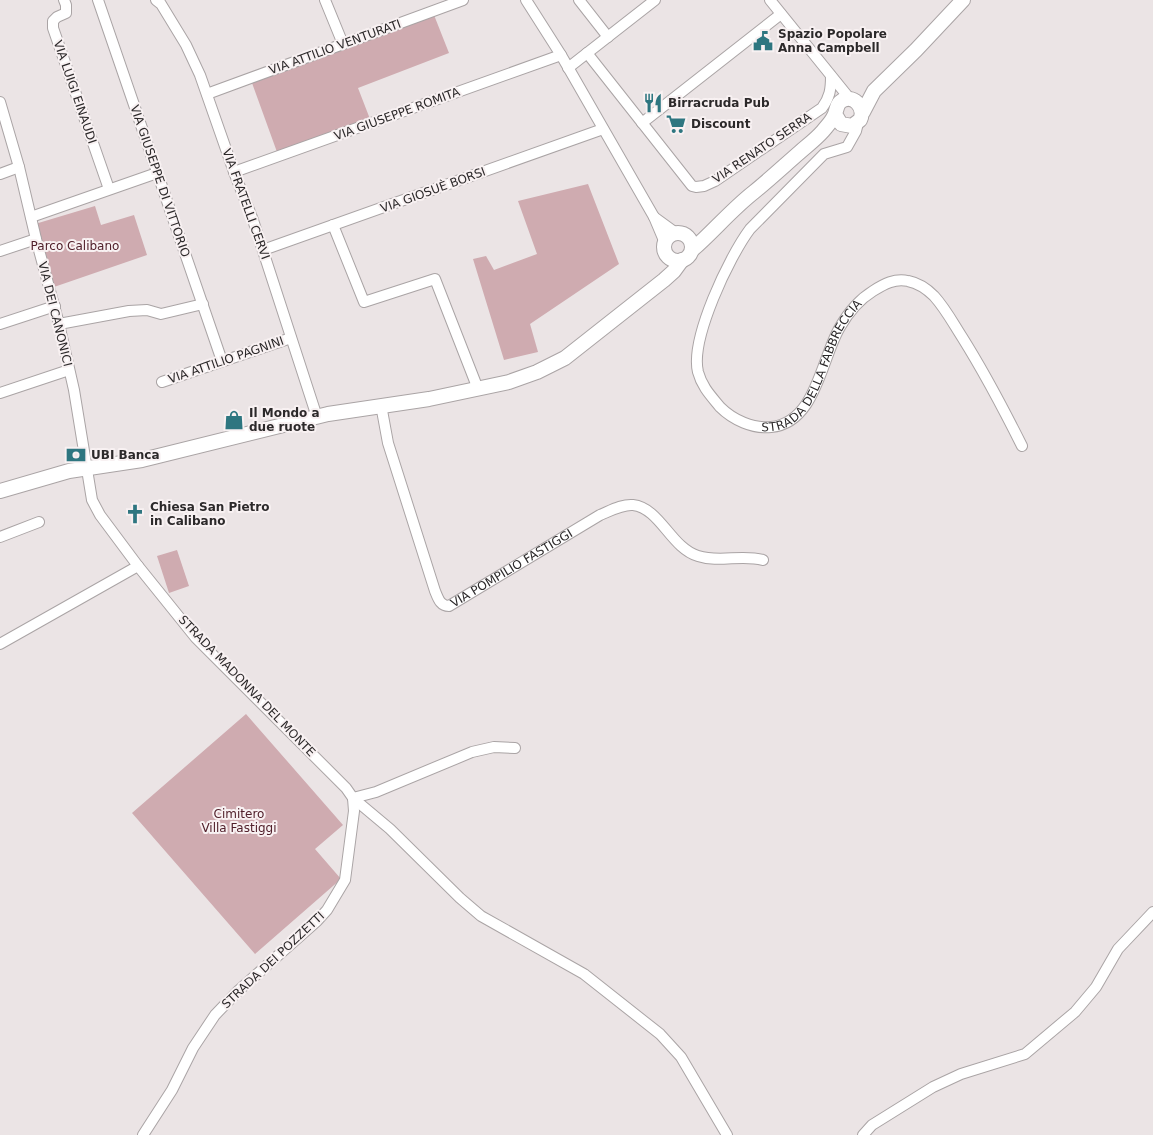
<svg xmlns="http://www.w3.org/2000/svg" width="1153" height="1135" font-family="'DejaVu Sans',sans-serif">
<rect width="100%" height="100%" fill="#ebe4e5"/>
<!-- green -->
<g fill="#cfabb0">
<polygon points="434,15 449,53 358,88 370,119 277,152 252,83"/>
<polygon points="588,184 619,264 530,324 538,352 504,360 473,259 486,256 494,270 537,254 518,201"/>
<polygon points="95,206 101,225 134,215 147,255 54,287 41,237 35,224"/>
<polygon points="177,550 189,586 169,593 157,556"/>
<polygon points="246,714 343,825 315,849 341,879 255,954 132,813"/>
</g>
<g fill="none" stroke-linecap="round" stroke-linejoin="round">
<defs>
<g id="street">
<polyline points="64,0 66,5 66,13 57,17 53,21 53,28 109,189"/>
<polyline points="98,0 222,361"/>
<polyline points="156,0 161,4 186,45 200,75 234,172 253,220 317,417"/>
<polyline points="325,0 343,44"/>
<polyline points="526,0 561,55 654,217 665,243"/>
<polyline points="579,0 608,37"/>
<polyline points="770,0 850,99"/>
<path d="M587,53l105,133 4,1 8,-1 11,-5 107,-73c8,-11 9,-19 9,-32"/>
<polyline points="568,68 655,0"/>
<polyline points="207,94 463,0"/>
<polyline points="0,102 19,167 36,239 59,324 74,390 92,500 100,515 138,566 196,638 346,788 353,798 390,829 460,898 481,916 584,974 660,1034 681,1057 727,1135"/>
<polyline points="642,123 781,14"/>
<path id="s1" d="M858,123l-2,8 -9,16 -23,7 -74,75c-21,28 -60,110 -52,143 4,15 13,24 22,35 13,13 33,22 51,20 45,-4 50,-68 69,-100 8,-14 20,-28 33,-36 11,-7 22,-13 35,-10 10,2 19,8 26,15 11,12 19,27 28,41 22,35 41,71 60,109"/>
<polyline points="234,172 561,55"/>
<polyline points="0,174 19,167"/>
<polyline points="31,217 157,173"/>
<polyline points="654,217 676,233"/>
<polyline points="333,225 364,302 435,279 478,389"/>
<polyline points="263,250 603,129"/>
<polyline points="0,251 36,239"/>
<polyline points="0,324 55,306"/>
<polyline points="59,324 129,311 147,310 161,314 203,304"/>
<polyline points="162,382 291,338"/>
<polyline points="0,393 69,370"/>
<path id="s2" d="M381,405l7,38 47,148c3,7 5,15 14,15l151,-91c10,-4 22,-11 33,-10 27,3 38,43 65,51 21,7 44,-2 65,4"/>
<polyline points="0,537 39,522"/>
<polyline points="0,644 138,566"/>
<polyline points="353,798 376,792 472,752 494,747 515,748"/>
<polyline points="143,1135 172,1090 193,1048 215,1015 238,991 317,921 327,910 345,880 354,811 353,798"/>
<polyline points="863,1135 872,1125 933,1087 961,1074 1025,1054 1075,1012 1096,987 1118,949 1153,912"/>
</g>
<g id="secondary">
<polyline points="863,112 874,91 916,50 963,0"/>
<circle cx="678" cy="247" r="14"/>
<path d="M692,250c21,-18 39,-40 62,-58 16,-13 31,-27 46,-40 8,-7 16,-13 23,-21 4,-5 9,-10 11,-15 3,-5 2,-10 6,-14 13,-10 26,6 20,18l-8,6 -11,-2 -6,-10"/>
<polyline points="0,491 69,471 142,460 328,414 429,399 509,382 537,372 565,358 664,280 674,271 682,260"/>
</g>
</defs>
<!-- street casing -->
<use href="#street" stroke="#aaa4a5" stroke-width="12"/>
<!-- secondary casing -->
<use href="#secondary" stroke="#aaa4a5" stroke-width="16"/>
<!-- street -->
<use href="#street" stroke="#fff" stroke-width="10"/>
<!-- secondary -->
<use href="#secondary" stroke="#fff" stroke-width="14"/>
</g>
<!-- icons -->
<defs>
<symbol id="civic-bare" viewBox="-9 -9 18 18"><path d="M-.6-6.5H3V-4.5H.6V-3L4-1V1h2V6H-6V1h2V-1L-.6-3ZM-1.2 2.5V6h2.4V2.5Z" fill="#2e7680" stroke="#f8f1f2" stroke-width="2.5" paint-order="stroke"/></symbol>
<symbol id="restaurant-bare" viewBox="-9 -9 18 18"><path d="M-5-6h1v4h1v-4h1v4h1v-4h1v5L-1.5 .5V6h-2V.5L-5-1ZM5-6V6H3V1.5H1.5Q1.5-4 5-6Z" fill="#2e7680" stroke="#f8f1f2" stroke-width="2.5" paint-order="stroke"/></symbol>
<symbol id="supermarket-bare" viewBox="-9 -9 18 18"><path d="M-6-5.5h2.5l.6 2H6L4.5 2H-2.5L-4.4-4H-6ZM-1.5 3.2a1.3 1.3 0 1 0 .1 0ZM3 3.2a1.3 1.3 0 1 0 .1 0Z" fill="#2e7680" stroke="#f8f1f2" stroke-width="2.5" paint-order="stroke"/></symbol>
<symbol id="shop-bare" viewBox="-9 -9 18 18"><path d="M-5-2.5h2.3a2.7 3.5 0 0 1 5.4 0H5L5.5 6h-11ZM-1.5-2.5h3a1.5 2.3 0 0 0-3 0Z" fill="#2e7680" stroke="#f8f1f2" stroke-width="2.5" paint-order="stroke"/></symbol>
<symbol id="bank-bare" viewBox="-9 -9 18 18"><path d="M-6-4H6V4H-6ZM0-2.3a2.3 2.3 0 1 0 0 4.6a2.3 2.3 0 1 0 0-4.6Z" fill="#2e7680" stroke="#f8f1f2" stroke-width="2.5" paint-order="stroke"/></symbol>
<symbol id="church-bare" viewBox="-9 -9 18 18"><path d="M-1.2-6h2.4v3.5h3.3v2.4h-3.3V6h-2.4V-.1h-3.3v-2.4h3.3Z" fill="#2e7680" stroke="#f8f1f2" stroke-width="2.5" paint-order="stroke"/></symbol>
</defs>
<g fill-rule="evenodd">
<use href="#civic-bare" x="749" y="27" width="28" height="28"/>
<use href="#restaurant-bare" x="639" y="89" width="28" height="28"/>
<use href="#supermarket-bare" x="662" y="110" width="28" height="28"/>
<use href="#shop-bare" x="220" y="406" width="28" height="28"/>
<use href="#bank-bare" x="62" y="441" width="28" height="28"/>
<use href="#church-bare" x="121" y="500" width="28" height="28"/>
</g>
<g text-anchor="middle" dominant-baseline="central" stroke-width="4" stroke-linejoin="round" paint-order="stroke">
<!-- poi labels -->
<g font-size="12" font-weight="bold" fill="#2c292a" stroke="#f8f1f2" text-anchor="start">
<text x="778" y="34">Spazio Popolare<tspan x="778" dy="14">Anna Campbell</tspan></text>
<text x="668" y="103">Birracruda Pub</text>
<text x="691" y="124">Discount</text>
<text x="249" y="413">Il Mondo a<tspan x="249" dy="14">due ruote</tspan></text>
<text x="91" y="455">UBI Banca</text>
<text x="150" y="507">Chiesa San Pietro<tspan x="150" dy="14">in Calibano</tspan></text>
</g>
<!-- street labels -->
<g font-size="12" fill="#2c292a" stroke="#f8f1f2">
<text transform="translate(335 47) rotate(-20)">VIA ATTILIO VENTURATI</text>
<text transform="translate(75 92) rotate(71)">VIA LUIGI EINAUDI</text>
<text transform="translate(397 114) rotate(-20)">VIA GIUSEPPE ROMITA</text>
<text transform="translate(762 148) rotate(-34)">VIA RENATO SERRA</text>
<text transform="translate(160 181) rotate(71)">VIA GIUSEPPE DI VITTORIO</text>
<text transform="translate(433 190) rotate(-20)">VIA GIOSUÈ BORSI</text>
<text transform="translate(246 204) rotate(70)">VIA FRATELLI CERVI</text>
<text transform="translate(55 314) rotate(76)">VIA DEI CANONICI</text>
<text transform="translate(226 360) rotate(-19)">VIA ATTILIO PAGNINI</text>
<text stroke="none"><textPath href="#s1" startOffset="484">STRADA DELLA FABBRECCIA</textPath></text>
<text stroke="none"><textPath href="#s2" startOffset="289">VIA POMPILIO FASTIGGI</textPath></text>
<text transform="translate(247 686) rotate(46)">STRADA MADONNA DEL MONTE</text>
<text transform="translate(273 960) rotate(-43)">STRADA DEI POZZETTI</text>
</g>
<!-- park labels -->
<g font-size="12" fill="#51202b" stroke="#f8f1f2">
<text x="75" y="246">Parco Calibano</text>
<text x="239" y="814">Cimitero<tspan x="239" dy="14">Villa Fastiggi</tspan></text>
</g>
</g>
</svg>
